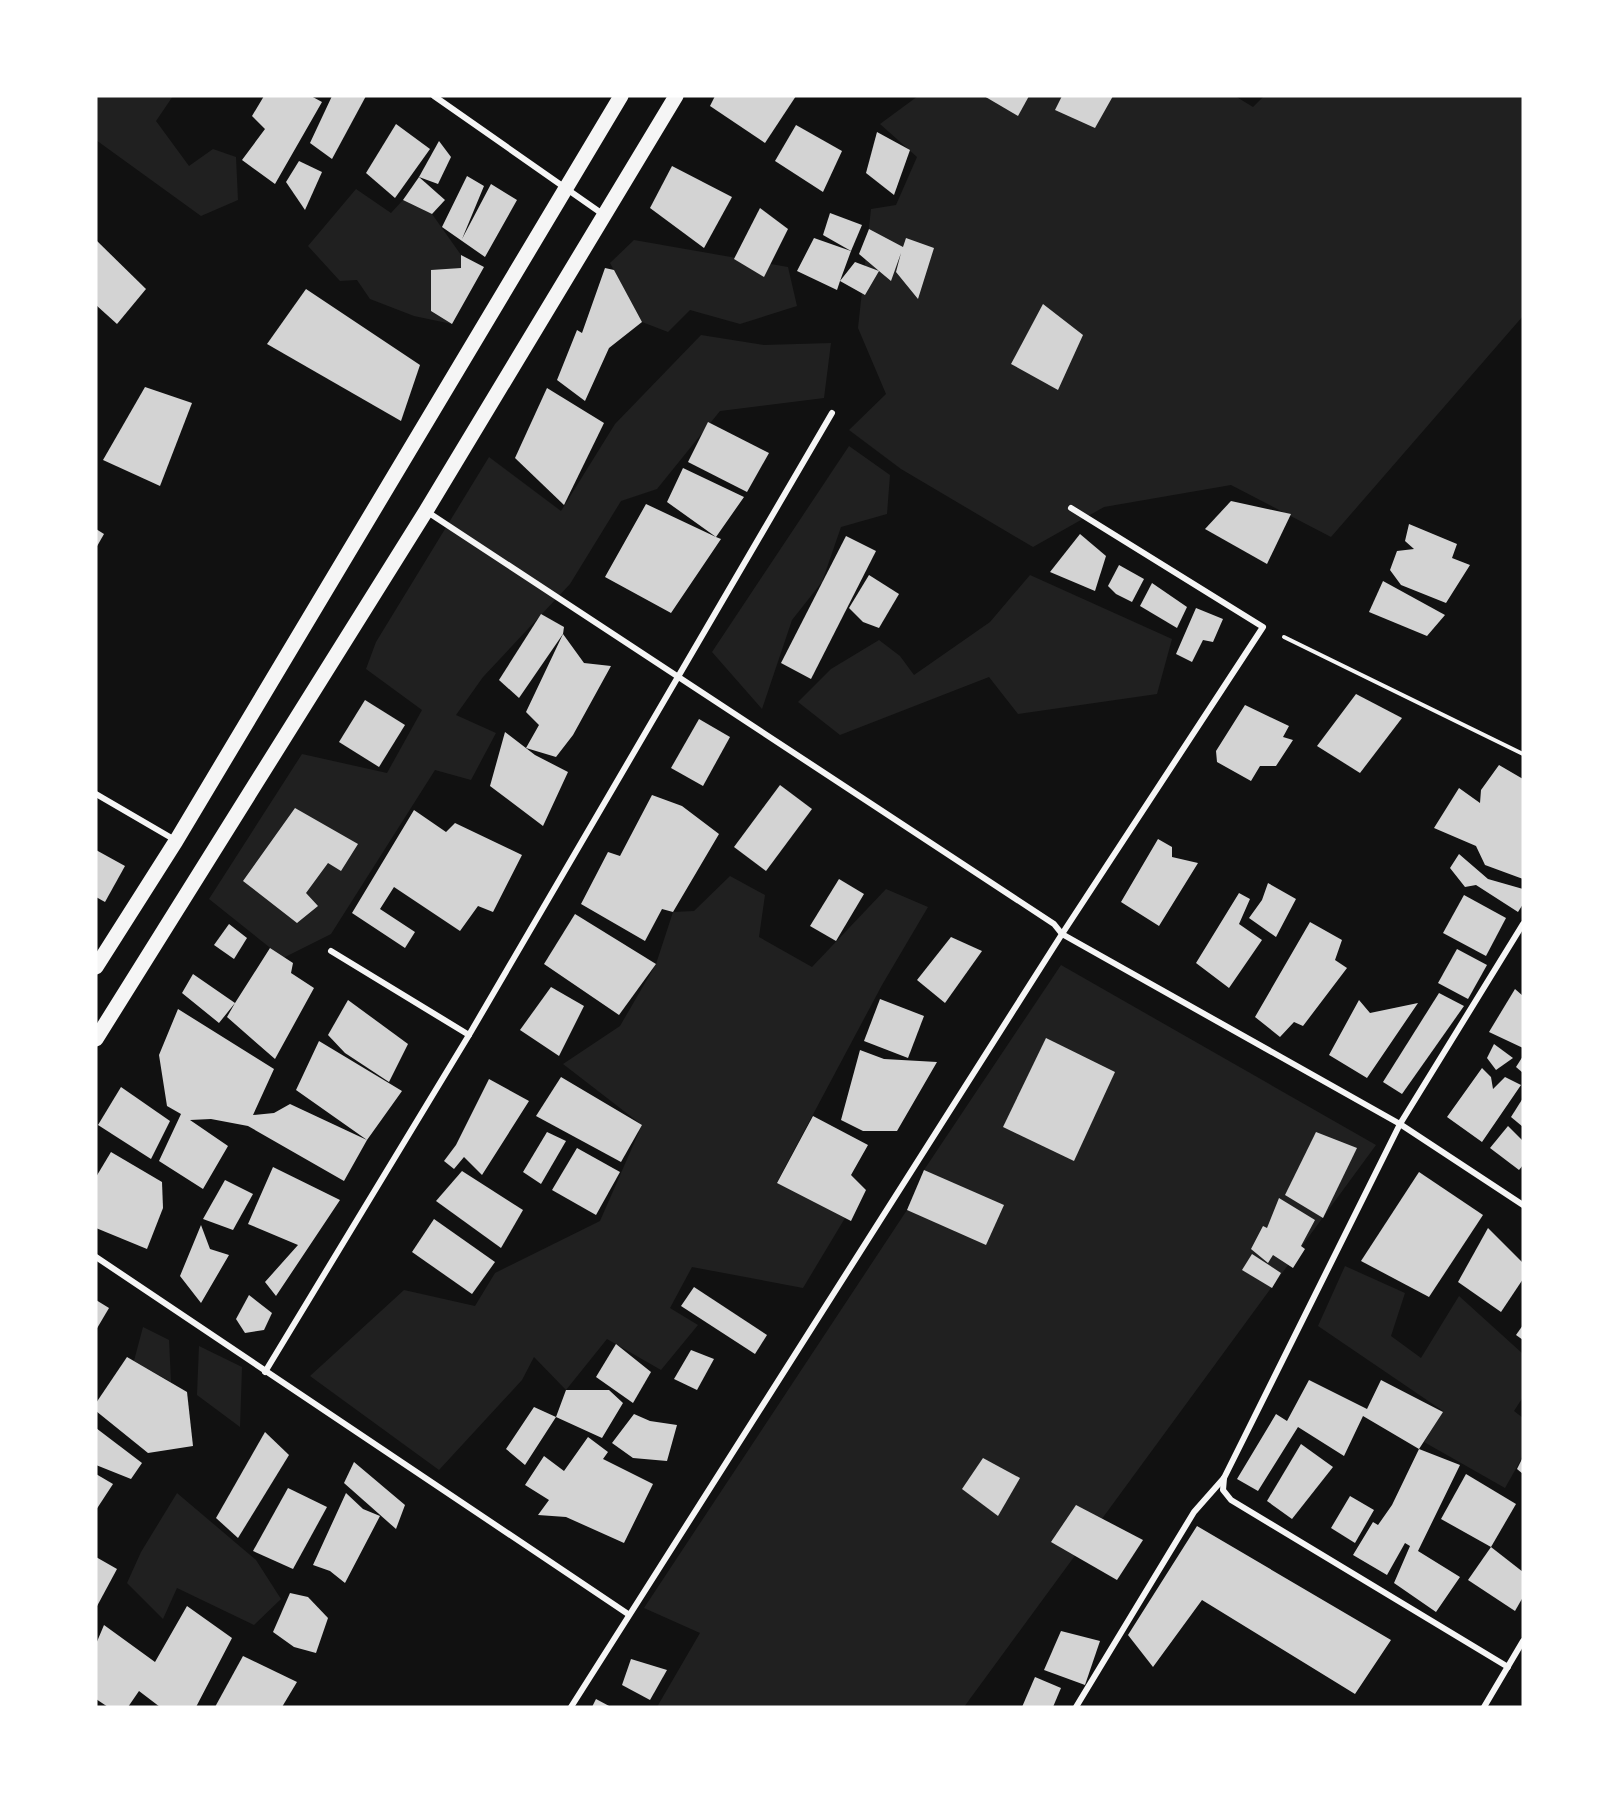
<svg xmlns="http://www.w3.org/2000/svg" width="1619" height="1803" font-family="'Roboto Condensed',sans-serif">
<rect width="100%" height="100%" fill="#111"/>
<!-- green -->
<g fill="#202020">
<polygon points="96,96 173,96 156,121 189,166 213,149 236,157 238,200 201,216 96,140"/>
<polygon points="918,96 1235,96 1253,107 1264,96 1523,96 1523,316 1331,537 1231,485 1104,507 1033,547 901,469 849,430 886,394 858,328 871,209 896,205 917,157 880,124"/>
<polygon points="356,189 391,213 403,200 432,214 461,255 461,268 431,271 431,311 452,324 414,316 370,299 357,280 340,281 308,246"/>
<polygon points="634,240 788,267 797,306 740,324 690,310 668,332 642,322 610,263"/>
<polygon points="701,335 764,345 831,343 824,398 720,411 657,489 621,501 570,584 483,677 456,715 496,733 471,780 435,770 331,934 283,958 209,899 302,754 387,773 422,710 366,669 376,642 489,457 561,511 615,424"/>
<polygon points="849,446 890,475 887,514 841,527 822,582 792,620 762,709 712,652"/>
<polygon points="1030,575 1172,639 1157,694 1018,714 989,677 840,735 798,702 831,669 879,640 900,656 914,675 990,622"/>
<polygon points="730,876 765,895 759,937 812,967 886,889 928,907 882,985 777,1182 845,1218 803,1288 692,1267 670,1308 698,1325 661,1370 607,1339 566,1390 534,1357 522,1380 439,1470 310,1376 404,1290 475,1306 495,1273 600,1221 642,1125 563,1064 620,1026 656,964 673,912 694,911"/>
<polygon points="1061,965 1376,1145 964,1707 657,1707 700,1633 644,1608 907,1210 924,1170"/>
<polygon points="1345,1266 1405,1293 1391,1336 1421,1358 1459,1296 1523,1354 1523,1397 1514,1411 1523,1418 1523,1456 1505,1488 1424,1442 1443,1411 1318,1326"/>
<polygon points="143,1327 169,1340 171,1382 134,1361"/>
<polygon points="199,1346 242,1367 240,1427 197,1395"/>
<polygon points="177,1493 256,1560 281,1599 254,1625 177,1588 163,1619 127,1583 141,1552"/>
</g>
<!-- building -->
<g fill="#d3d3d3">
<polygon points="264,96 311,96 322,102 275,184 242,160 265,129 252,116"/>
<polygon points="332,96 366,96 332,159 310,143"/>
<polygon points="715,96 796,96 765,143 710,106"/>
<polygon points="984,96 1029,96 1018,116"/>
<polygon points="1062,96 1113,96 1095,128 1055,110"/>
<polygon points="396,124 430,149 395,198 366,173"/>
<polygon points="796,125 842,151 823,192 775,161"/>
<polygon points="877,132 910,150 894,195 866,173"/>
<polygon points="439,141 451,157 438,184 419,177"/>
<polygon points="299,161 322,172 305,210 286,182"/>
<polygon points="672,166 732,197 704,248 650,208"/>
<polygon points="467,176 484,186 462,239 491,184 517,200 485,257 442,227"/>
<polygon points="419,177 445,200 432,214 403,200"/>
<polygon points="760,208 788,229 764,277 734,259"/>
<polygon points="830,213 862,225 851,251 823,235"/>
<polygon points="869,229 903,247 906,238 934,248 918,299 896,272 901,253 891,281 879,271 865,295 840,281 837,290 797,271 814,238 851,251 840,281 855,262 879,271 859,254"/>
<polygon points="96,240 146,289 117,324 96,305"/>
<polygon points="461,255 484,267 452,324 431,311 431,270 461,268"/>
<polygon points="605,268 614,270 642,322 609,348 585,401 557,380 577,330 582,333"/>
<polygon points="306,289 420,365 401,421 267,344"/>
<polygon points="1043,304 1083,335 1058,390 1011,364"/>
<polygon points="145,387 192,403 160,486 103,460"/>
<polygon points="547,388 604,423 564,505 515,458"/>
<polygon points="708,422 769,453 747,492 688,462"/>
<polygon points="683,468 744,497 716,537 721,539 671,613 605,577 646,504 716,537 667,502"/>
<polygon points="1231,501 1291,514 1267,564 1205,529"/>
<polygon points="1409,524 1457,544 1452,558 1470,565 1446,603 1401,585 1390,570 1397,551 1414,549 1405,541"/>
<polygon points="96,529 104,534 96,548"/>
<polygon points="1080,534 1106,556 1095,591 1050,572"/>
<polygon points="846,536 876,551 811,679 781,663"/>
<polygon points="1119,565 1144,579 1132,602 1116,594 1108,586"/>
<polygon points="869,575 899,594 879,628 863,622 849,608"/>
<polygon points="1383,581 1445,615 1427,636 1369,612"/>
<polygon points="1152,583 1187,607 1177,628 1140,606"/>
<polygon points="1196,608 1223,619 1213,642 1203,640 1192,662 1176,654"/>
<polygon points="541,614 564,627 563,634 519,698 499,680"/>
<polygon points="563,634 584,663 611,666 573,735 556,757 526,748 539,725 526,712"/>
<polygon points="1356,694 1402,718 1360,773 1317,746"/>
<polygon points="365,700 405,725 379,767 339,742"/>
<polygon points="1245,705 1289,726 1283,737 1293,740 1276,766 1260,766 1251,781 1217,762 1216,751"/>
<polygon points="699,719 730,737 703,786 671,768"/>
<polygon points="505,732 535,755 568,772 543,826 490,786"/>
<polygon points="1499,765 1523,779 1523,879 1485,865 1476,846 1434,828 1459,788 1480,803 1481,790"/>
<polygon points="780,785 812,809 766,871 734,847"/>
<polygon points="652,795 682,806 719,834 673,912 662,909 645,941 581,904 608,852 620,856"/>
<polygon points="295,808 358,844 341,871 328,863 306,893 318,906 297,923 243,881"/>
<polygon points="414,810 446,832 455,823 522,855 493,912 478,906 460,931 394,887 380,909 415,932 405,948 352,913"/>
<polygon points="1158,839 1172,847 1172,857 1198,863 1159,926 1121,902"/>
<polygon points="96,850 125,866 105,902 96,897"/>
<polygon points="1459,854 1488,879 1523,889 1523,904 1518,912 1476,885 1465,887 1450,868"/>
<polygon points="839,879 864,894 836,941 810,926"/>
<polygon points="1268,883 1296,899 1276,937 1249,918 1262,900"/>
<polygon points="1239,893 1250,899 1239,924 1262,940 1229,988 1196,963"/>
<polygon points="1464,895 1506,918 1486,956 1443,933"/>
<polygon points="575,914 656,964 619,1015 544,964"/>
<polygon points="1310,922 1342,940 1335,960 1347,968 1303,1026 1294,1022 1280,1037 1255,1017"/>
<polygon points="229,924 247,938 234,959 214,945"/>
<polygon points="951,937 982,951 945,1003 917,980"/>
<polygon points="270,948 293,963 291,973 314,988 275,1059 227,1017 235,1003 219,1023 182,993 193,974 235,1003"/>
<polygon points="1457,949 1487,965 1468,999 1438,983"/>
<polygon points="551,987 584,1006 559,1056 520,1030"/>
<polygon points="1515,989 1523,996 1523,1048 1489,1032"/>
<polygon points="1439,993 1464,1006 1402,1094 1383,1082"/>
<polygon points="880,999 924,1016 908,1058 864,1041"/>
<polygon points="348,1000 408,1044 389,1082 345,1053 328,1035"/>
<polygon points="1359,1000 1370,1013 1418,1003 1367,1078 1329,1055"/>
<polygon points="178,1009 274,1069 253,1115 274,1113 290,1104 367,1140 296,1090 319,1041 402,1091 367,1140 344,1181 248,1126 211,1119 190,1120 228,1146 203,1189 159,1161 181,1114 167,1106 159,1055"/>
<polygon points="1046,1038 1115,1072 1074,1161 1003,1127"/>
<polygon points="1494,1044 1513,1058 1496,1070 1487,1058"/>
<polygon points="860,1050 884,1059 937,1062 897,1131 863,1131 841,1120"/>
<polygon points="1523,1056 1523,1073 1516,1067"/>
<polygon points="1482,1068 1491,1077 1493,1089 1505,1077 1521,1085 1482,1142 1447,1117"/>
<polygon points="561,1077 642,1125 621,1162 536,1116"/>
<polygon points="489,1079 529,1101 482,1175 464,1157 454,1169 444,1161 456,1145"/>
<polygon points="121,1087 170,1121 151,1159 98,1125"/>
<polygon points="1523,1098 1523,1127 1511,1117"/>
<polygon points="813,1116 868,1145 851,1175 866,1190 851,1221 777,1183"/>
<polygon points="1508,1126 1523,1141 1523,1165 1519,1170 1490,1148"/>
<polygon points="547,1132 566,1141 541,1184 523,1172"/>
<polygon points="1316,1132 1357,1148 1323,1218 1285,1195"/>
<polygon points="577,1148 620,1172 596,1215 552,1190"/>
<polygon points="111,1152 162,1182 163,1208 147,1249 96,1228 96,1177"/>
<polygon points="273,1167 340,1200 276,1296 265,1282 298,1245 248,1224"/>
<polygon points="924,1170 1004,1205 986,1245 907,1210"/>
<polygon points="462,1171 523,1210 501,1248 436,1201"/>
<polygon points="1419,1172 1483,1215 1429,1297 1361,1261"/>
<polygon points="225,1180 253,1194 233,1230 203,1219"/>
<polygon points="1279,1198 1315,1220 1301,1246 1305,1249 1293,1268 1273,1255 1268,1263 1251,1249 1263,1226 1267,1228"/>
<polygon points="434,1219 495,1262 472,1294 412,1252"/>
<polygon points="201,1225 210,1249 229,1255 201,1303 180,1276"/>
<polygon points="1488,1228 1523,1263 1523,1279 1501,1312 1458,1282"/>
<polygon points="1252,1254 1281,1273 1272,1288 1242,1270"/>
<polygon points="694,1287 767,1335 755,1354 681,1306"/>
<polygon points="249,1295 272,1313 264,1330 245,1333 236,1319"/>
<polygon points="96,1300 109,1308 96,1330"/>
<polygon points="1523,1325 1523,1340 1516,1335"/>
<polygon points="616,1344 651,1372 633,1403 596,1377"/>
<polygon points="691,1350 714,1359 697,1390 674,1379"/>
<polygon points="127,1357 187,1392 193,1446 148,1453 96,1411 96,1403"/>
<polygon points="1309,1380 1367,1409 1381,1380 1443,1412 1419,1449 1363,1416 1344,1456 1298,1427 1258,1491 1237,1479 1276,1414 1287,1421"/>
<polygon points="566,1390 609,1390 623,1403 602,1438 556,1417 525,1465 506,1449 534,1407 556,1417"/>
<polygon points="634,1414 650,1421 677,1425 667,1461 633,1458 612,1443"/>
<polygon points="96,1428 142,1463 131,1479 96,1465"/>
<polygon points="265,1432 289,1455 238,1538 216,1518"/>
<polygon points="588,1437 608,1452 603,1459 653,1484 624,1543 566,1517 538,1515 549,1500 525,1485 544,1456 564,1471"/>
<polygon points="1301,1444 1333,1467 1292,1519 1267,1501"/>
<polygon points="1419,1449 1460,1465 1418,1551 1460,1577 1436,1612 1394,1583 1410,1546 1405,1543 1387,1575 1353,1555 1373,1522 1378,1525 1392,1505"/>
<polygon points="1523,1457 1523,1474 1517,1469"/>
<polygon points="983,1458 1020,1478 998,1516 962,1489"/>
<polygon points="354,1462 405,1505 396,1529 344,1483"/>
<polygon points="96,1474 113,1484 96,1510"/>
<polygon points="1466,1474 1516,1504 1491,1547 1441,1519"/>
<polygon points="288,1488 327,1507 293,1569 253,1551"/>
<polygon points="346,1493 363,1509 380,1516 345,1583 330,1571 313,1565"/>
<polygon points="1350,1496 1374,1510 1355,1543 1331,1528"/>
<polygon points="1076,1505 1143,1540 1117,1580 1051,1542"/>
<polygon points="1197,1526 1391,1640 1355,1694 1202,1600 1153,1667 1128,1635"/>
<polygon points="1491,1547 1523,1572 1523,1597 1515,1611 1468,1580"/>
<polygon points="96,1557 117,1569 96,1608"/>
<polygon points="290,1593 308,1597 328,1618 316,1653 294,1647 273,1632"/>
<polygon points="187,1606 232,1638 196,1707 160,1707 139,1691 128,1707 108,1707 96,1699 96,1644 104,1625 155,1662"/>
<polygon points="1061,1631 1100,1641 1085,1685 1044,1670"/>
<polygon points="243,1656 297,1682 282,1707 215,1707"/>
<polygon points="631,1659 667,1670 650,1700 622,1685"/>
<polygon points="1035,1677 1061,1688 1053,1707 1022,1707"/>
<polygon points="596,1699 611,1707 592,1707"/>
</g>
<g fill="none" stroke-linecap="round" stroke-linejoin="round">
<!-- path -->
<polyline stroke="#f5f5f5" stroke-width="4" points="1284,637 1523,754"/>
<!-- minor -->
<g stroke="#f5f5f5" stroke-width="6">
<polyline points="434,96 604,215"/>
<polyline points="426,511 1054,924 1062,934 1400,1124 1523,1205"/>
<polyline points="96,794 175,840"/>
<polyline points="331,951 469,1035"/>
<polyline points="96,1257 628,1614"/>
<polyline points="265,1372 469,1035 832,413"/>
<polyline points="1224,1478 1223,1490 1231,1500 1508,1667"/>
<polyline points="571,1707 1062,934 1263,627 1071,508"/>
<polyline points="1076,1707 1194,1512 1224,1478 1400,1124 1523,924"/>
<polyline points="1484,1707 1523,1641"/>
</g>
<!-- primary -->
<g stroke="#f5f5f5" stroke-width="15">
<polyline points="96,967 176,841 621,96"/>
<polyline points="96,1039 426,511 676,96"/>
</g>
</g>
<!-- border -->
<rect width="1619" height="1803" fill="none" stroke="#ffffff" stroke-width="195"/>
</svg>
